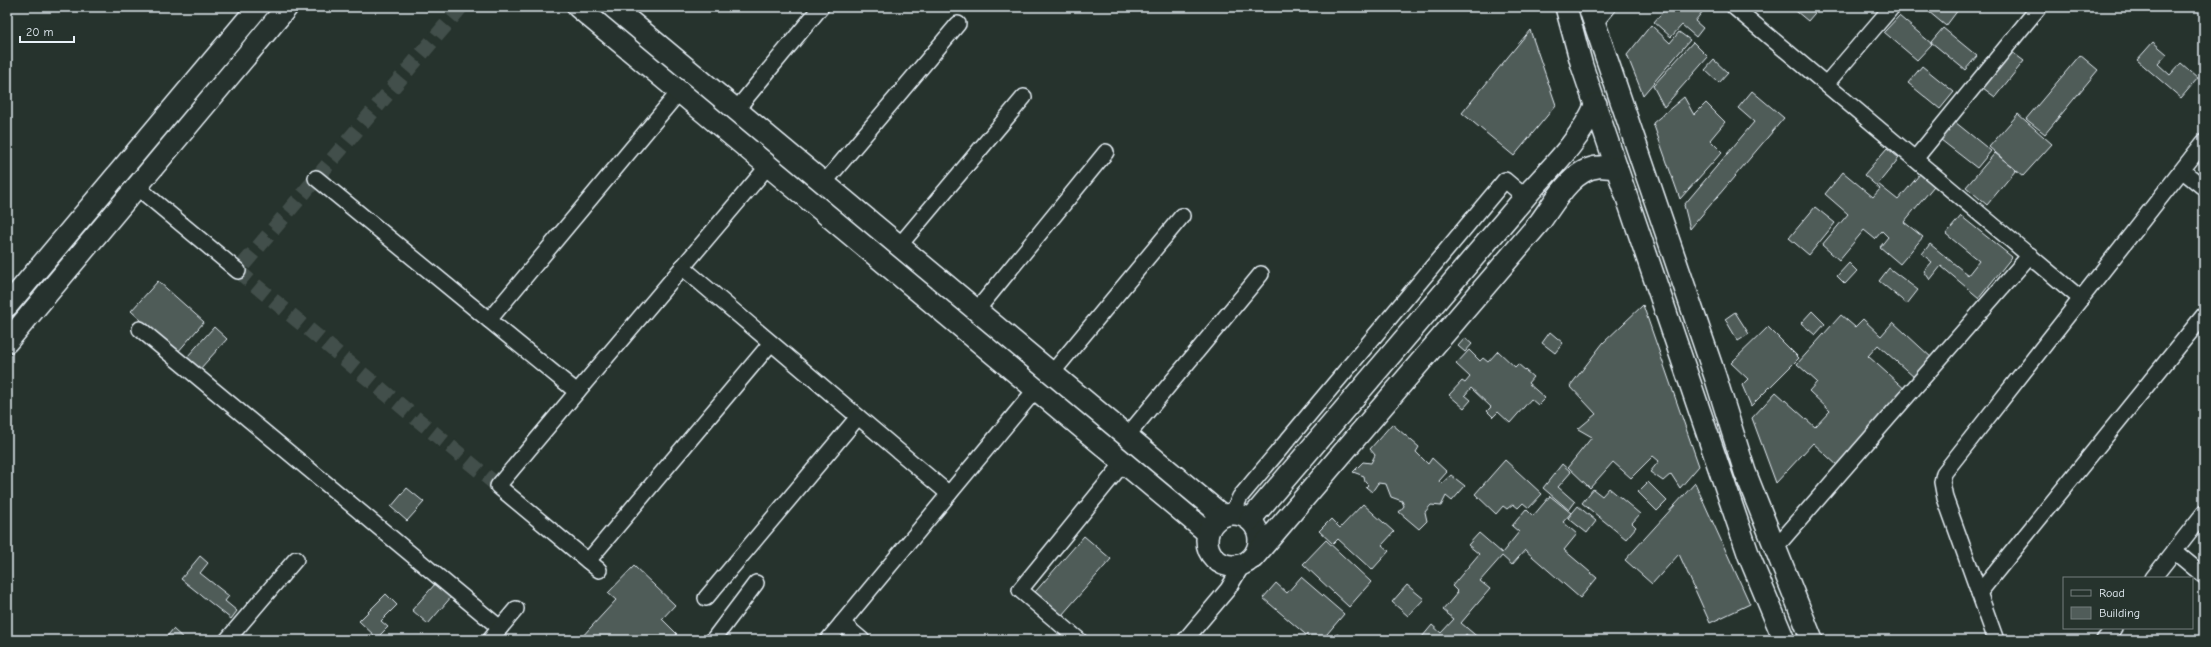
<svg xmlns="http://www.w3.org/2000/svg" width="2211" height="647" font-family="'Comic Neue',sans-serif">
<rect width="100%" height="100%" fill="#26332d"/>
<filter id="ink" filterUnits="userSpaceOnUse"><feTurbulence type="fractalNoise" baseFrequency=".025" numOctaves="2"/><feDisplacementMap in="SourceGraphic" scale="8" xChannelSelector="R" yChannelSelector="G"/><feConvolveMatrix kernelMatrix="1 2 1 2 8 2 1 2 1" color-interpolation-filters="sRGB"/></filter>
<g filter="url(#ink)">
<!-- building -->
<g fill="#505c59" stroke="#e8f1f8">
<polygon points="1667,7 1698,7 1703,11 1695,21 1703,28 1696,37 1682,25 1671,37 1654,22"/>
<polygon points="1791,7 1820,7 1808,21"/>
<polygon points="1923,7 1955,7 1958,10 1946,26"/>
<polygon points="1899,16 1932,44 1917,60 1884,32"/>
<polygon points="1651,25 1670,43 1679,32 1690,40 1643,95 1627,55"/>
<polygon points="1943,28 1977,56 1965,70 1931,42"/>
<polygon points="1530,30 1556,105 1514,156 1462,113"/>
<polygon points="1693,42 1708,57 1664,107 1653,86"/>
<polygon points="2153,42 2167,54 2158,64 2170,75 2181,63 2198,78 2181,98 2137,60"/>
<polygon points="2012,52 2024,61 1995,97 1983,88"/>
<polygon points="2080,55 2098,70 2045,134 2026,119"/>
<polygon points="1714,60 1728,73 1719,83 1705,70"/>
<polygon points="1922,66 1954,92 1940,109 1908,83"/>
<polygon points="1752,91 1784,118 1690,229 1684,205 1754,122 1738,108"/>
<polygon points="1684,97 1694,115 1706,103 1725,122 1710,140 1722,152 1680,199 1653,123"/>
<polygon points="2018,114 2052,144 2023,176 1989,147"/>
<polygon points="1955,122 1991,151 1977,168 1941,140"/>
<polygon points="1887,148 1899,158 1878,184 1898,200 1920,174 1934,186 1904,222 1923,237 1900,264 1880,247 1888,237 1882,231 1875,239 1864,230 1839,260 1822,245 1848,214 1825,194 1843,172 1873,197 1880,189 1864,175"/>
<polygon points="1995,153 2016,170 1987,205 1966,187"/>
<polygon points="1815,207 1835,223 1809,255 1789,238"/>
<polygon points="1961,216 2012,257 1979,298 1941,266 1930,280 1924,271 1932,262 1922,254 1930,244 1968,275 1979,261 1946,234"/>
<polygon points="1849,263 1857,271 1845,284 1837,276"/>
<polygon points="1889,268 1918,290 1907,304 1879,281"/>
<polygon points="158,281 204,322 177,353 131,311"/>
<polygon points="1643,305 1699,466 1680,488 1671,474 1663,481 1650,472 1659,461 1653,456 1631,478 1613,462 1590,488 1568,467 1592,437 1578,429 1596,414 1570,386 1603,343"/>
<polygon points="1812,311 1825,324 1815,335 1801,323"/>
<polygon points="1735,312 1749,334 1738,341 1725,319"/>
<polygon points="1841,315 1855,327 1863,319 1881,336 1893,322 1933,359 1915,378 1878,345 1868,356 1907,391 1839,467 1813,443 1776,483 1752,418 1776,392 1815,427 1830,411 1809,391 1817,382 1797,364"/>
<polygon points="214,327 227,339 200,369 187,357"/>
<polygon points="1768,327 1799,358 1751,406 1742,385 1748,379 1731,363"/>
<polygon points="1550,332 1563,343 1555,353 1542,343"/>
<polygon points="1465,338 1472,344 1465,352 1458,346"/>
<polygon points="1469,350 1480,361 1483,358 1488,362 1498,351 1515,367 1518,364 1533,377 1528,383 1545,398 1538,405 1531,399 1510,423 1498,412 1493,417 1487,411 1491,407 1471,388 1465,395 1471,400 1464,408 1449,395 1462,381 1465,383 1470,377 1456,364"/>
<polygon points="1392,424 1419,447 1416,452 1428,464 1432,458 1447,472 1439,481 1441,484 1451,475 1465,486 1452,501 1446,496 1441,506 1431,505 1425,512 1427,521 1419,529 1399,512 1404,506 1402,501 1391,497 1386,484 1378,483 1372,492 1366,487 1368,485 1365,482 1364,476 1353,472 1363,462 1371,463 1375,455 1370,449"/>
<polygon points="1505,460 1542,494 1529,508 1523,503 1518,508 1513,504 1507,509 1503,506 1496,514 1475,494"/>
<polygon points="1562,464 1571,472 1558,487 1575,502 1569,510 1543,488"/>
<polygon points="1648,482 1667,501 1657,511 1638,492"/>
<polygon points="1695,483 1750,604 1710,623 1679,554 1652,584 1625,560"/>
<polygon points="407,488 424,502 407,521 391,507"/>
<polygon points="1609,488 1640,514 1632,523 1636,527 1626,539 1582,503 1593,489 1602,496"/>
<polygon points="1550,496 1571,513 1563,522 1577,534 1564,550 1597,578 1580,598 1525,550 1512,565 1502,556 1480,581 1490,589 1461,623 1481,640 1473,640 1466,634 1461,640 1426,640 1422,637 1432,625 1441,633 1454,619 1443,610 1458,592 1452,586 1479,554 1468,545 1479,533 1502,553 1519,532 1512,526 1526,509 1533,516"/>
<polygon points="1363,504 1394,532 1382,545 1389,551 1372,570 1338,539 1333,544 1319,531 1331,519 1340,528"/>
<polygon points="1578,506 1596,521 1587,533 1568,518"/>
<polygon points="1084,536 1111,559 1062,615 1035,592"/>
<polygon points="1326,540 1371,582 1349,607 1303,564"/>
<polygon points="200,556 208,563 200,573 229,596 225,601 237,611 231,619 181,579"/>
<polygon points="634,566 675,605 662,619 677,634 671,640 579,640 616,600 608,593"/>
<polygon points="1301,577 1344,614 1322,640 1312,640 1263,598 1276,583 1287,593"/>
<polygon points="436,583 452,596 428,624 412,610"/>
<polygon points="1407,585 1424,599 1408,616 1392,602"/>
<polygon points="386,594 397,605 381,621 388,627 377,638 359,621"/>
<polygon points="173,629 185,640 164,640"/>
<polygon points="1337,634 1346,640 1333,640"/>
</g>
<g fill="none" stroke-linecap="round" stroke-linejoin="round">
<!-- street-tunnel -->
<polyline stroke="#43504b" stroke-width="15" stroke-dasharray="15 8" stroke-linecap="butt" points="461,7 238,271 498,486"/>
<defs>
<g id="street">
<polyline points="1734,7 2081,299"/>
<polyline points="1594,24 1608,7"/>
<polyline points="1826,84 1892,7"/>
<polyline points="679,92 489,320 577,392 768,166"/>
<polyline points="736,110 821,7"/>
<polyline points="1915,159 2039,7"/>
<polyline points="2183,171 2204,188"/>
<polyline points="316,178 489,320"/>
<polyline points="824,183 958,24"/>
<polyline points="137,187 238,271"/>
<polyline points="899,246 1024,97"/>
<polyline points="682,267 949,494 1036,389"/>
<polyline points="977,310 1106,152"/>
<polyline points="140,329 500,628"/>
<polyline points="1052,373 1182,216"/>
<polyline points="577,392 498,486 588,561 771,343"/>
<polyline points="1127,436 1261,274"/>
<polyline points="1232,514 1240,497 1505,180 1525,197"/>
<polyline points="1775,548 2030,255"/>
<polyline points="2174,551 2204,576"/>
<polyline points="588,561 599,570"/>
<polyline points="2153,578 2204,513"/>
<polyline points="1979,593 2204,315"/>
<polyline points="706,598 858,417"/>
<polyline points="842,623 862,640"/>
<polyline points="227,640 296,559"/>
<polyline points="490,640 516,609"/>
<polyline points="713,640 756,583"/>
<polyline points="828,640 949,494"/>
<polyline points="1079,640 1020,590 1124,462"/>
<polyline points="1185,640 1228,589 1243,564"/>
<polyline points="1996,640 1945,498 1942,482 1944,473 2204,142"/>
<polyline points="2104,640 2114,628"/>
</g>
<g id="secondary">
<polyline points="578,7 1208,533"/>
<polyline points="613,7 1223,516"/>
<polyline points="1566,7 1582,66 1749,556 1784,640"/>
<polyline points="1589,7 1715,376 1745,472 1812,640"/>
<polyline points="7,306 258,7"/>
<polyline points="7,342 287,7"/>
<circle cx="1233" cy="540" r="26"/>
<path d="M1250,520l282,-331c25,-27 49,-51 64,-85"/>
<path d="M1253,558l287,-336c14,-19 32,-53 58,-55 6,-1 13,1 19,1"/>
</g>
</defs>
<!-- street casing -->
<use href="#street" stroke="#e8f1f8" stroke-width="18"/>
<!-- secondary casing -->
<use href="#secondary" stroke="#e8f1f8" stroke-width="24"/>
<!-- street -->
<use href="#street" stroke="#26332d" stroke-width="15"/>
<!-- secondary -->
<use href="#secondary" stroke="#26332d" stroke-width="21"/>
</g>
</g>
<!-- margin -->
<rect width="2211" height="647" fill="none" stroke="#26332d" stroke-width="24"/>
<rect x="12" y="12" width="2187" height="623" fill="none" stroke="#e8f1f8" stroke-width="1.5" filter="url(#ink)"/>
<!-- legend -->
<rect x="2063" y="577" width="130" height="52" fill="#26332d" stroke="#747f7e"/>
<rect x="2071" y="590" width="20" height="6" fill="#26332d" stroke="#747f7e"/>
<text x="2099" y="597" font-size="12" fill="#e8f1f8">Road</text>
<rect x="2071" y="607" width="20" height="12" fill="#505c59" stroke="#747f7e"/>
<text x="2099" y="617" font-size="12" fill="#e8f1f8">Building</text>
<!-- scale -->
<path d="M20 36v6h54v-6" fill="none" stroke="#e8f1f8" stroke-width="2"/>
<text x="26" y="36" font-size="12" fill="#e8f1f8" stroke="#26332d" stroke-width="3" paint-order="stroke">20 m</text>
</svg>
